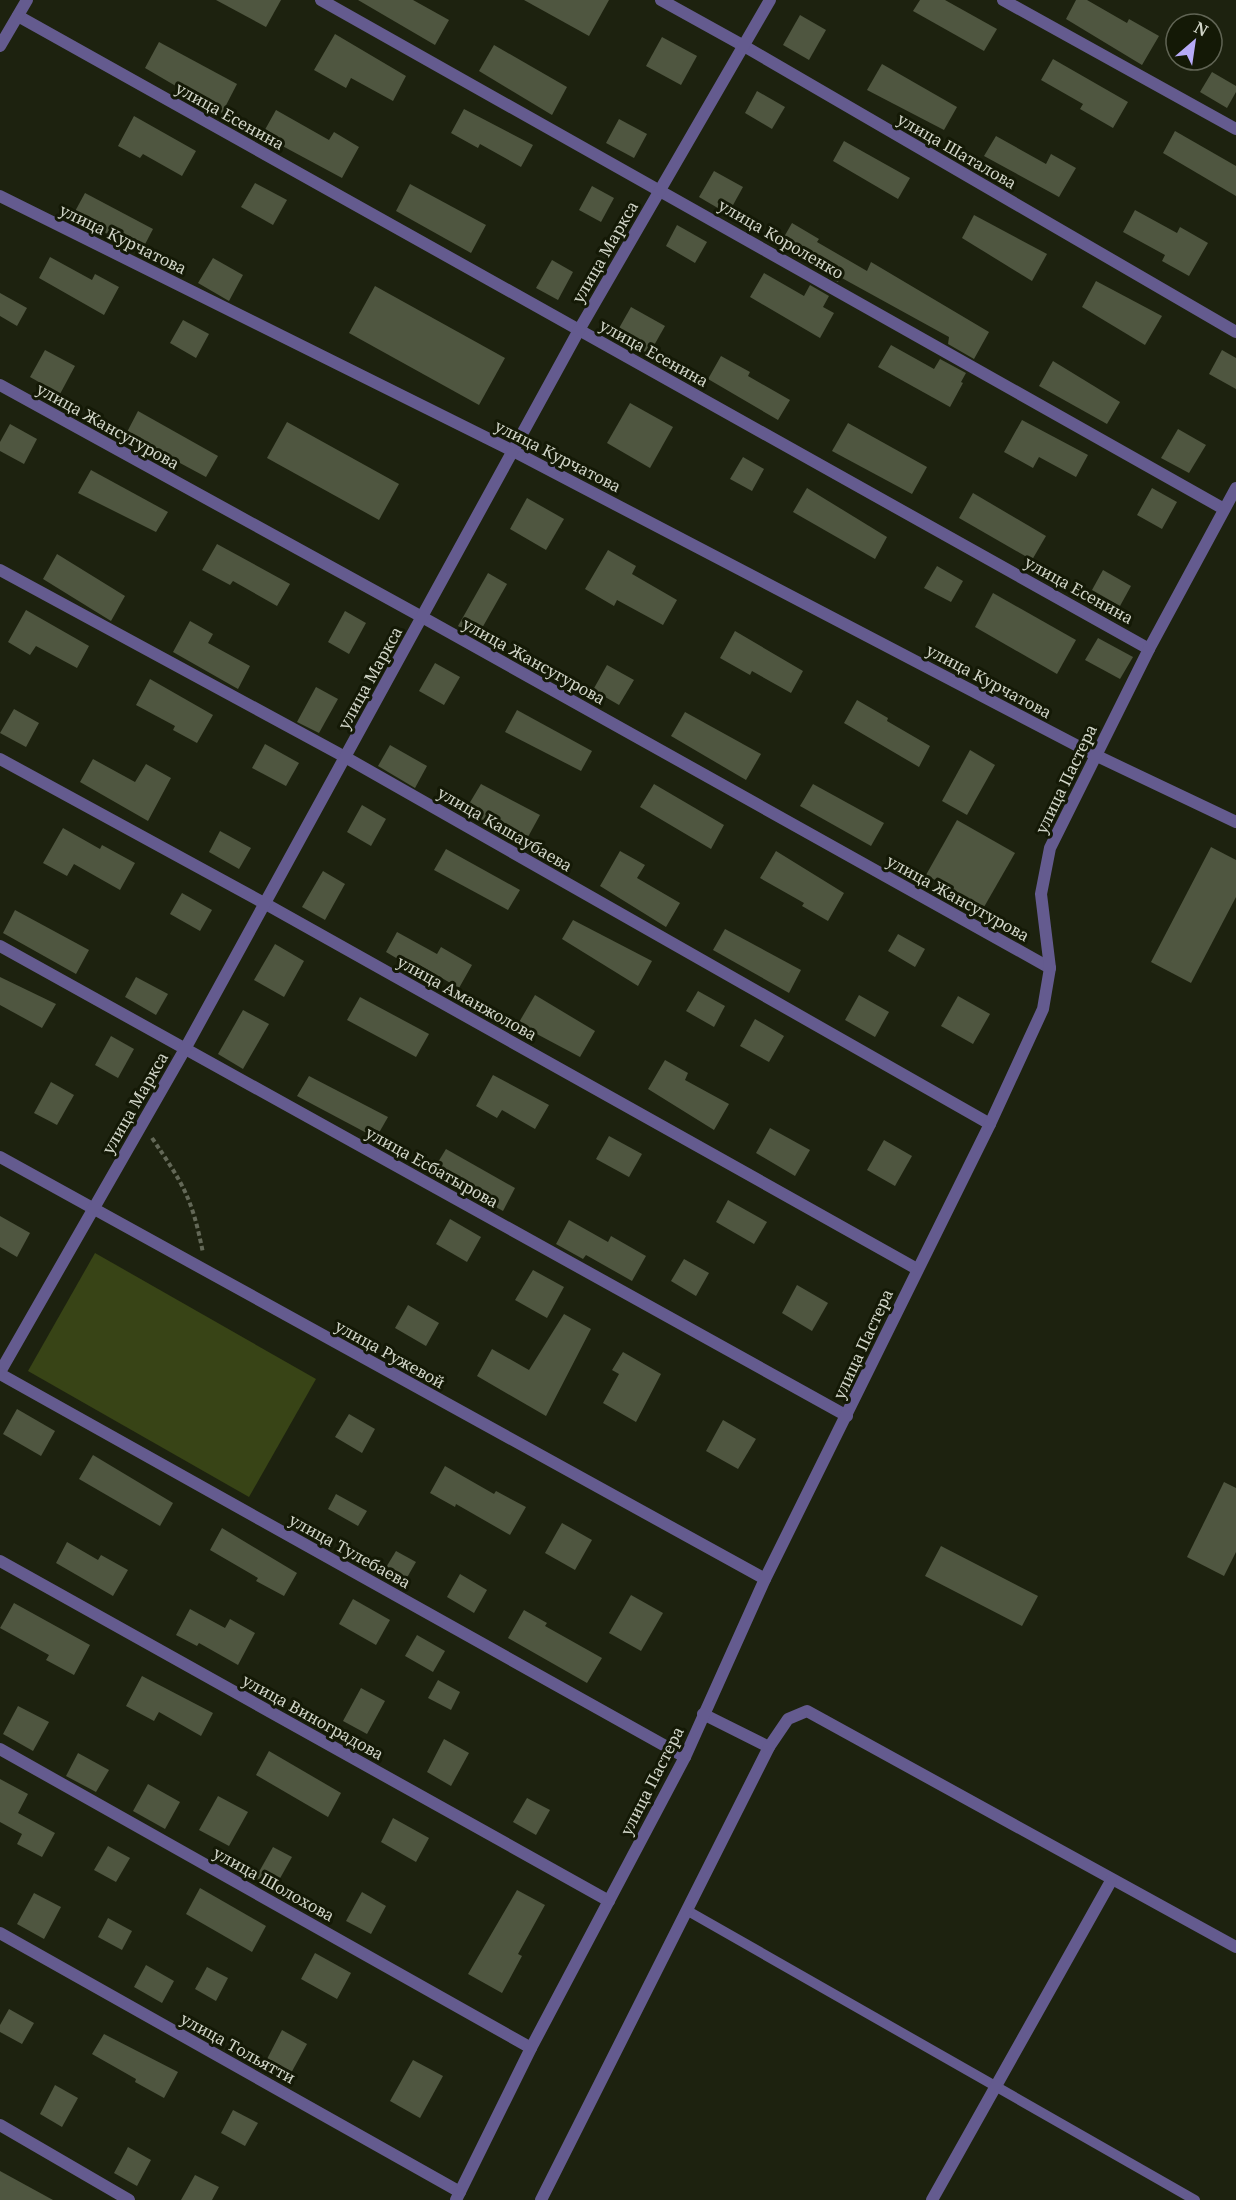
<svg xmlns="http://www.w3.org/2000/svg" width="1236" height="2200" font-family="'Noto Serif',serif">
<rect width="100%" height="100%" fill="#1d220f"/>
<!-- green -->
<polygon fill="#384416" points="95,1253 316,1379 249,1497 28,1371"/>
<!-- building -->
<g fill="#4f5640">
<polygon points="216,0 281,0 266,27"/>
<polygon points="358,0 413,0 449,20 435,45"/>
<polygon points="524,0 609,0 589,36"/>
<polygon points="920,0 945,0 997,29 984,51 913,11"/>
<polygon points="1076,0 1087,0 1127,23 1129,19 1159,36 1142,65 1066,19"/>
<polygon points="800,15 826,30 809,60 783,45"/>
<polygon points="335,34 406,76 393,101 351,78 346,88 314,70"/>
<polygon points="662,37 697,56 681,85 646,66"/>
<polygon points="159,42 237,84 222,113 145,68"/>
<polygon points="494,45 567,87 552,115 479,71"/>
<polygon points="1053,59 1128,102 1113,128 1080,109 1083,104 1041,80"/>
<polygon points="882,64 957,107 944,130 867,90"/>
<polygon points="1212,72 1236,86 1236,92 1227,108 1200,92"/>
<polygon points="757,91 785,107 772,129 745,113"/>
<polygon points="464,109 533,145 521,167 480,144 478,148 451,133"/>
<polygon points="276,110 329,140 334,132 359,147 342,178 262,135"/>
<polygon points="134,116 196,151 182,176 143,154 140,158 118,146"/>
<polygon points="619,119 647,134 634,158 606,143"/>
<polygon points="1175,131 1236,166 1236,196 1163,153"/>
<polygon points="996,136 1046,164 1051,154 1076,168 1059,197 984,156"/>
<polygon points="844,141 910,178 898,199 833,161"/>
<polygon points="714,171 743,187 728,214 699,197"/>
<polygon points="255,183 287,200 273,225 241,207"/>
<polygon points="410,184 486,225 471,253 396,211"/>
<polygon points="592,186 614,198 601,222 579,210"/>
<polygon points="85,193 153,229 141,252 73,215"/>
<polygon points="1135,210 1177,233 1180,227 1208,243 1189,276 1162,261 1165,255 1123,232"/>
<polygon points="974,215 1047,254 1032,281 962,238"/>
<polygon points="792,223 819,239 817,242 867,271 871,262 989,332 974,359 948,344 949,337 840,277 838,282 819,271 821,267 780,244"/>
<polygon points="677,225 707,242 695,263 666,246"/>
<polygon points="50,257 92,280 95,274 119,287 104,315 39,278"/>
<polygon points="213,258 243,275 229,301 198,283"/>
<polygon points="552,260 573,272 558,300 536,288"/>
<polygon points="764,273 804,296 810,285 829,296 823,307 834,313 820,338 750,297"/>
<polygon points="1096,281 1162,316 1145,345 1082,307"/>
<polygon points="375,286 505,358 479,405 349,333"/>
<polygon points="0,293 27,308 17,326 0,316"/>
<polygon points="631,307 665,326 648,356 614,337"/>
<polygon points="183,320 209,334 196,358 170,343"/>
<polygon points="891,345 934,369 940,359 966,373 961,382 963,383 950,407 878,367"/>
<polygon points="45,350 75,366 60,394 30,377"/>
<polygon points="1222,350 1236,358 1236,389 1209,374"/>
<polygon points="721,356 750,372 748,376 790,400 778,420 708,379"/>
<polygon points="1053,361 1120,402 1107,424 1039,386"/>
<polygon points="630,403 673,427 650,468 607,443"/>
<polygon points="138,411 218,456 206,477 126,434"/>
<polygon points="1022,420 1088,455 1076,477 1039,457 1033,468 1004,452"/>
<polygon points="287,422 399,484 379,520 267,458"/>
<polygon points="848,423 927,467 912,494 832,451"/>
<polygon points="10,424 37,439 24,464 0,451 0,442"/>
<polygon points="1178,429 1206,445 1189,473 1161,458"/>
<polygon points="743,457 764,469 752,491 730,479"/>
<polygon points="91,470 168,512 156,532 78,493"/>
<polygon points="807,488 887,537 875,559 793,512"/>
<polygon points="1152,488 1177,502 1162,529 1137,515"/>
<polygon points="973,493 1046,536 1032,560 959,518"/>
<polygon points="527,498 564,519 546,550 510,529"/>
<polygon points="217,544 290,584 277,606 233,581 230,585 202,570"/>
<polygon points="608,550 636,566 632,574 677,600 663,625 617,600 614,606 585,589"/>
<polygon points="57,554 125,596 111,621 43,579"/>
<polygon points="937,566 963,581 951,602 924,588"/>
<polygon points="1103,570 1131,586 1120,606 1092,590"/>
<polygon points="488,573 507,584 477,637 458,626"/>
<polygon points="993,593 1076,640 1057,674 975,627"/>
<polygon points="26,610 89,646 77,668 36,646 30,655 8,642"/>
<polygon points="345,611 366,623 349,654 328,642"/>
<polygon points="190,621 213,634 208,643 250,666 238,689 173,652"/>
<polygon points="735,631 803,671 791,693 752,671 750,675 720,658"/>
<polygon points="1098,638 1133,657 1120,679 1085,660"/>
<polygon points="435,663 460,677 444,705 419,691"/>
<polygon points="607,665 634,680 619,705 593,690"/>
<polygon points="150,679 213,715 197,743 173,730 175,726 136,705"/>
<polygon points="316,687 338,699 319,733 297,722"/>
<polygon points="857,700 888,718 887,721 930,746 919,767 844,723"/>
<polygon points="14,709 39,723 26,747 0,733"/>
<polygon points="517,710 592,751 581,771 505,732"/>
<polygon points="685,712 761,754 746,780 671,736"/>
<polygon points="265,744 299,763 286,786 252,768"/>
<polygon points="390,745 427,766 415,788 378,766"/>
<polygon points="970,750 995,765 967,815 942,801"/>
<polygon points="93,759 135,782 146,764 171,778 148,821 80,782"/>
<polygon points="481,784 540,815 523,846 463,814"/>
<polygon points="654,784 724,825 711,849 640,807"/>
<polygon points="813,784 884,823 871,846 800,806"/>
<polygon points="362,805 386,819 371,846 347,832"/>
<polygon points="957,820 1015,853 984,907 926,875"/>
<polygon points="63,828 100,849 102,845 135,863 120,890 74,864 67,876 43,863"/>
<polygon points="220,831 251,848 239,869 209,852"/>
<polygon points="1211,847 1236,860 1236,897 1191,983 1151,962"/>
<polygon points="446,849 520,890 508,910 434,870"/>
<polygon points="620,851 645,865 637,878 680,903 666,927 600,886"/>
<polygon points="776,851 844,893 828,921 802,906 804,903 760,878"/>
<polygon points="323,871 345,884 325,920 302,907"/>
<polygon points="182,893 212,910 200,931 170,914"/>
<polygon points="15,910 89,950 76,974 3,933"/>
<polygon points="573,920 652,961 638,986 562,939"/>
<polygon points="725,929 801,970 789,993 713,950"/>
<polygon points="397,932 437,954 441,947 472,965 459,988 416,963 413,968 386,952"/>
<polygon points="898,934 925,949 915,967 888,951"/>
<polygon points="275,944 304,961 284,997 254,980"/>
<polygon points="0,977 56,1004 42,1028 0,1005"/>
<polygon points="136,977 168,994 156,1015 125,997"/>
<polygon points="698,991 725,1006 714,1027 686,1011"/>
<polygon points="535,995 595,1031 580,1057 518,1024"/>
<polygon points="859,995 889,1012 875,1037 845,1020"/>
<polygon points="958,996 990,1014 973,1044 941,1026"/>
<polygon points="360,997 429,1034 416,1057 347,1020"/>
<polygon points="243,1010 269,1024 243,1069 218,1054"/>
<polygon points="755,1019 784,1036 769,1062 740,1046"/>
<polygon points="111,1036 134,1049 118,1078 95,1065"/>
<polygon points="665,1060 688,1073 685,1080 729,1104 714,1130 648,1089"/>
<polygon points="493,1075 549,1105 535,1129 502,1110 497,1118 476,1106"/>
<polygon points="309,1076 388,1117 376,1138 297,1096"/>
<polygon points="51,1082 74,1095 57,1125 34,1113"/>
<polygon points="770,1128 810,1150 795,1176 756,1153"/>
<polygon points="609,1136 642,1154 629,1177 596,1159"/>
<polygon points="884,1140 912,1156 895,1186 867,1170"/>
<polygon points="446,1149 515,1188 503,1211 432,1172"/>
<polygon points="728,1200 767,1222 754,1244 716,1222"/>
<polygon points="0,1216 30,1233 17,1257 0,1247"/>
<polygon points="450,1219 481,1237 467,1262 436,1244"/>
<polygon points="569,1220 608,1242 611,1236 646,1256 632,1281 586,1255 583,1259 556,1244"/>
<polygon points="684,1259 709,1273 696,1296 671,1281"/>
<polygon points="533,1270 564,1287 547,1318 515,1300"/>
<polygon points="797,1285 828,1303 812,1331 782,1313"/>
<polygon points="408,1305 439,1323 426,1346 395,1328"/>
<polygon points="564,1314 591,1329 546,1416 477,1376 492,1349 529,1370"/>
<polygon points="623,1352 661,1374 636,1422 603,1403 619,1374 612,1370"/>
<polygon points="17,1409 55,1431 41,1456 3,1434"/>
<polygon points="349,1414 375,1429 362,1453 335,1437"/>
<polygon points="723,1420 756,1439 738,1469 706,1451"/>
<polygon points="93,1455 173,1503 160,1526 79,1479"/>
<polygon points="445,1466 494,1494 496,1491 526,1507 510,1535 456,1504 455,1507 430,1493"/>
<polygon points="1224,1482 1236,1488 1236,1552 1224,1576 1187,1557"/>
<polygon points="336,1494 367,1511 358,1526 328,1509"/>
<polygon points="562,1523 592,1540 575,1570 545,1553"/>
<polygon points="222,1528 297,1573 284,1596 256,1581 258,1578 210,1550"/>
<polygon points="67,1542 98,1560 101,1555 128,1570 113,1596 56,1563"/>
<polygon points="941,1546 1038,1596 1022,1626 925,1576"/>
<polygon points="396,1551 416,1562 405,1581 385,1569"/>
<polygon points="460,1574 487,1590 474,1613 447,1597"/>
<polygon points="631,1595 663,1613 641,1651 609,1633"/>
<polygon points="353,1599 390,1620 376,1645 339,1624"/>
<polygon points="14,1603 90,1645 74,1675 46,1660 49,1655 0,1628"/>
<polygon points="190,1609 225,1628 230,1619 255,1633 238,1665 199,1643 197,1646 176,1635"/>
<polygon points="524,1610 547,1623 545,1626 602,1658 587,1683 508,1638"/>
<polygon points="417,1635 445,1651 433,1672 405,1656"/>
<polygon points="142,1676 213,1713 201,1736 159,1712 154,1721 126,1706"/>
<polygon points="438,1680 460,1692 451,1710 428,1698"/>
<polygon points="361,1688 385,1701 367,1734 343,1721"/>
<polygon points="18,1706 49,1722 33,1751 3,1734"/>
<polygon points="444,1739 469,1753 451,1786 427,1772"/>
<polygon points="269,1751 341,1793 328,1817 256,1775"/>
<polygon points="78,1753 109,1770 96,1792 66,1776"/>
<polygon points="0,1779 28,1794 18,1813 55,1833 42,1857 17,1844 22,1834 0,1822"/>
<polygon points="148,1784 180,1802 165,1829 133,1811"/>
<polygon points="218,1796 248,1812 229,1846 199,1830"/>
<polygon points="527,1798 550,1810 536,1835 513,1822"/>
<polygon points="393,1818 429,1838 416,1862 381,1842"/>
<polygon points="108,1846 130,1858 116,1882 94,1870"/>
<polygon points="273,1847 292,1857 274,1889 255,1879"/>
<polygon points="200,1888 266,1926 252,1952 186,1914"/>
<polygon points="517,1890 545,1905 518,1954 522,1956 502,1993 468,1974"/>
<polygon points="362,1892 386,1906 371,1934 346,1921"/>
<polygon points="34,1893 61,1907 44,1939 17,1924"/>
<polygon points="108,1918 132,1931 122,1950 98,1937"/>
<polygon points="315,1953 351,1973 337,1999 301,1979"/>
<polygon points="146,1965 174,1981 162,2003 134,1987"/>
<polygon points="207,1967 228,1978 216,2001 195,1989"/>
<polygon points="9,2009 34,2023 22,2044 0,2032 0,2025"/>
<polygon points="282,2030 307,2044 290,2075 266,2061"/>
<polygon points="104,2034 178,2072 164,2098 135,2082 136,2079 92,2054"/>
<polygon points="413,2060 443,2076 420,2118 390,2101"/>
<polygon points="55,2085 78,2098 62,2127 40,2114"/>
<polygon points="233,2110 258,2123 245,2146 221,2133"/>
<polygon points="128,2147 151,2160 137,2186 114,2173"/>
<polygon points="0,2171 53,2200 0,2200"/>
<polygon points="195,2175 219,2187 212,2200 181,2200"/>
</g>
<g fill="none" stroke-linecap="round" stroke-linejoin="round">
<!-- path -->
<path stroke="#636857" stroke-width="4" stroke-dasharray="4.5 3" stroke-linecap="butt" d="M152,1138c31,46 40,59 51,115"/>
<!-- lane -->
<polyline stroke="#645b8f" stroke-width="10" points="688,1911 1195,2200"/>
<!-- street -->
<g stroke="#645b8f" stroke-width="12">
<polyline points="321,0 1224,509"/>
<polyline points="661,0 744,46 1236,332"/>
<polyline points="1003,0 1236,129"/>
<polyline points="18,16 1149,649"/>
<polyline points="0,46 27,0"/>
<polyline points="0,196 513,451 1095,755 1236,822"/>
<polyline points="0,385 422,617 1050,968"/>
<polyline points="0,570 345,757 990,1124"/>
<polyline points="0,759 264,903 917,1269"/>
<polyline points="0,946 847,1416"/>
<polyline points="0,1157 765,1579"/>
<polyline points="0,1372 185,1049 579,330 770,0"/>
<polyline points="0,1374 685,1757"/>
<polyline points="0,1561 609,1901"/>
<polyline points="703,1714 769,1747"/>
<polyline points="0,1749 531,2048"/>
<polyline points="0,1933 460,2192"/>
<polyline points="0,2125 129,2200"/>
<polyline points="456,2200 531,2048 685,1757 765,1579 990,1124 1043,1009 1050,968 1041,894 1050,848 1149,649 1236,488"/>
<polyline points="541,2200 769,1747 788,1719 807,1711 1236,1947"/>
<polyline points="932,2200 1111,1881"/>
</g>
</g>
<g text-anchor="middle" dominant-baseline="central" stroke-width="6" stroke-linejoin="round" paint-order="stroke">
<!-- street labels -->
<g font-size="16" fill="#d1d5c8" stroke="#141906">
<text transform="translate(230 116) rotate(29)">улица Есенина</text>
<text transform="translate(957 151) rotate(30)">улица Шаталова</text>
<text transform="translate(123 239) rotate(26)">улица Курчатова</text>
<text transform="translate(781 239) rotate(30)">улица Короленко</text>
<text transform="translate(605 252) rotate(-60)">улица Маркса</text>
<text transform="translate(654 353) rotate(29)">улица Есенина</text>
<text transform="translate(108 426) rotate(29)">улица Жансугурова</text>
<text transform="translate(558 456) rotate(27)">улица Курчатова</text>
<text transform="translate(1079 590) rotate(29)">улица Есенина</text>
<text transform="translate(534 661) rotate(29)">улица Жансугурова</text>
<text transform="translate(370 678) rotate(-61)">улица Маркса</text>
<text transform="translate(989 681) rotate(28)">улица Курчатова</text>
<text transform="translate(1066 779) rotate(-64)">улица Пастера</text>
<text transform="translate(505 829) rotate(30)">улица Кашаубаева</text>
<text transform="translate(958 898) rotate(29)">улица Жансугурова</text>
<text transform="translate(467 998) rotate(29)">улица Аманжолова</text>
<text transform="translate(135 1103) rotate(-60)">улица Маркса</text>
<text transform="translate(432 1167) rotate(29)">улица Есбатырова</text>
<text transform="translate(863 1344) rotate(-65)">улица Пастера</text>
<text transform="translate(390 1354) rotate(29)">улица Ружевой</text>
<text transform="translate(350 1551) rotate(29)">улица Тулебаева</text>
<text transform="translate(313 1717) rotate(29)">улица Виноградова</text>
<text transform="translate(652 1781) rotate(-63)">улица Пастера</text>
<text transform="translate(274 1884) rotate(29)">улица Шолохова</text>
<text transform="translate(238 2048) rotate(29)">улица Тольятти</text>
</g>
</g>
<!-- north arrow -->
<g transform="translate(1194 42) rotate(29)"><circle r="28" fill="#141906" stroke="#606454" stroke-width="1.5"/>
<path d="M0-4.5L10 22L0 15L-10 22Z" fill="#b7abf8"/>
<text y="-9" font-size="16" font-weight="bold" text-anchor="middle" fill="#d1d5c8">N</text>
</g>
</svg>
